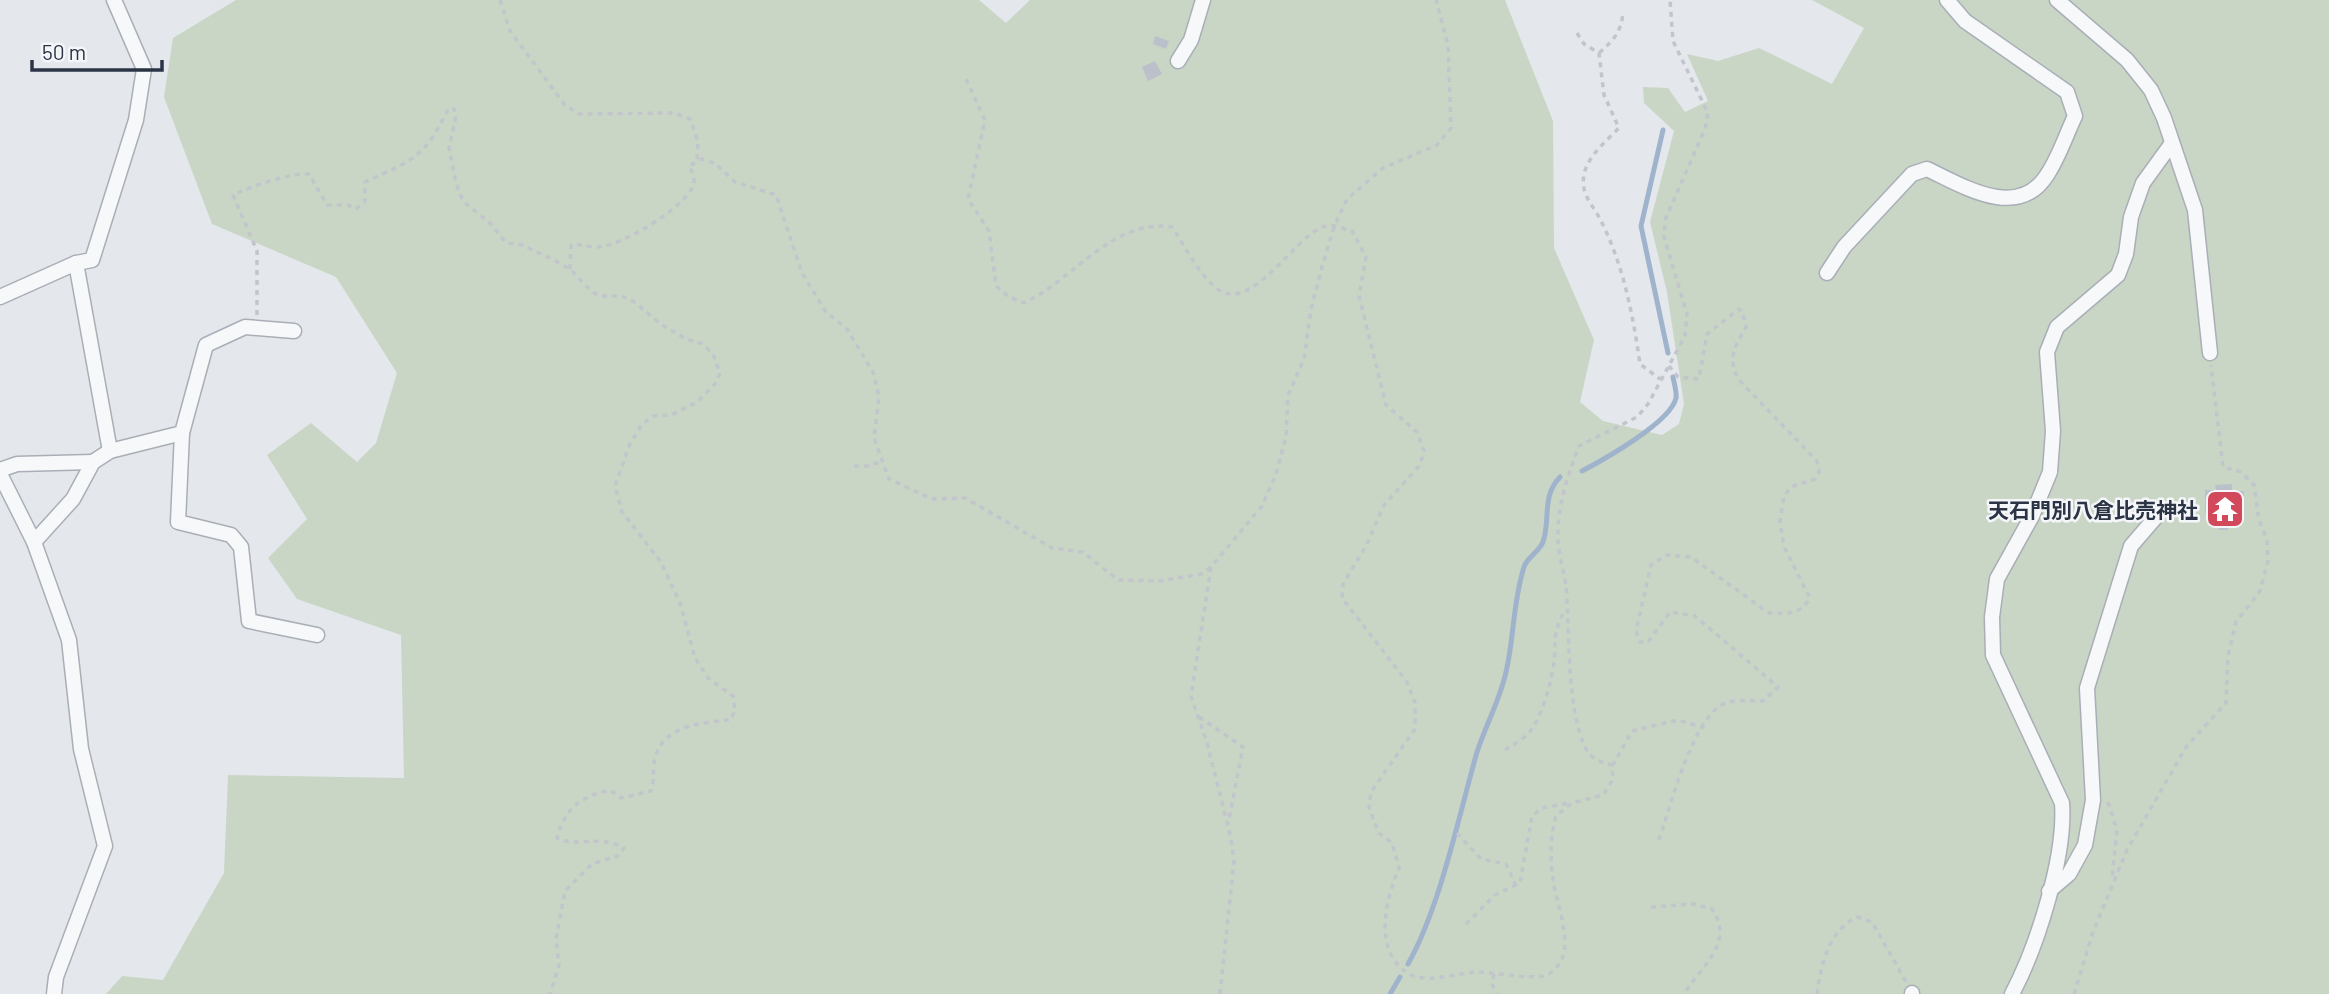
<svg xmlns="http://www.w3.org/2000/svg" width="2329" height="994" font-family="Barlow,'Noto Sans JP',sans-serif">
<rect width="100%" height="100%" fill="#e4e7ec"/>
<!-- green -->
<polygon fill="#c9d6c5" points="236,0 979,0 1006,23 1030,0 1505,0 1553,121 1554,248 1594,340 1580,402 1603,421 1662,435 1679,424 1684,404 1667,292 1650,222 1674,131 1644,103 1643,87 1668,88 1685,112 1708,101 1687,54 1718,61 1759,48 1832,84 1864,28 1812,0 2329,0 2329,994 106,994 122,976 163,980 224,873 228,775 404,778 401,635 297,599 268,558 307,519 267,455 311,423 357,462 376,443 397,373 336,277 212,224 164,97 173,38"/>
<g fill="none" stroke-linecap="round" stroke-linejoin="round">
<!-- stream -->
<g stroke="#9fb4cc" stroke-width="5">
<polyline points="1663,130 1641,226 1668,353"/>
<path d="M1582,471c21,-11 89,-49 94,-73 1,-6 -2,-15 -3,-21"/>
<path d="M1408,964c32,-56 51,-149 69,-212 9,-28 23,-52 29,-80 8,-34 7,-71 18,-105 3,-10 15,-15 19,-25 8,-23 -2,-45 17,-65"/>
<polyline points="1390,994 1400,977"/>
</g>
</g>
<!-- building -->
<g fill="#bbc0ca">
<polygon points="1155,36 1169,41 1166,49 1153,44"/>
<polygon points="1155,61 1162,74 1148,81 1142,67"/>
<polygon points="2232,484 2232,491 2244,491 2244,515 2234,515 2234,526 2228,526 2228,530 2219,530 2218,525 2212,525 2211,513 2205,513 2205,490 2216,490 2215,485"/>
</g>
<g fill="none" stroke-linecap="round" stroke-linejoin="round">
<defs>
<g id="minor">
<polyline points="2057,0 2127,60 2151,90 2164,118 2195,210 2210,353"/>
<polyline points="1178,61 1191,40 1203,0"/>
<polyline points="76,263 110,451"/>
<path d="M1827,273l17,-26 68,-73 15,-5c36,17 91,52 120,6 12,-18 19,-40 28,-59l-8,-24 -102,-71 -18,-21"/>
<polyline points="0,297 76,263 92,260 136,120 144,69 114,0"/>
<polyline points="182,433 178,522 231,535 241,547 249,621 317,635"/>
<polyline points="0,470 17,464 93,462"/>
<polyline points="0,474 34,542 69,640 81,749 105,846 56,977 54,994"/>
<polyline points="34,542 73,499 93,462 110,451 182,433 206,345 245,327 294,331"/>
<polyline points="2049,891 2069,874 2085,845 2093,800 2087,688 2131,546 2156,517"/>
<polyline points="1912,993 1912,994"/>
<path d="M2012,994c25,-47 54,-138 50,-191l-69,-148 -1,-38 5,-38 35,-63 18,-44 3,-41 -6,-79 10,-25 61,-52 8,-21 5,-37 12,-34 29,-40"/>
</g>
</defs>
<!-- minor casing -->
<use href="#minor" stroke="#a9aeb7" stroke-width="17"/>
<!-- path -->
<g stroke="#c2c5cb" stroke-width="3.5" stroke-dasharray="5 5" stroke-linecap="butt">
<polyline points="500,0 510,31 565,105 579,114 674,113 690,119 698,142 697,160"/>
<path d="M1577,33l7,11 15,9 5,42 15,33c-13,13 -32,29 -35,47 -4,19 9,30 16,44 23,44 33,96 40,145l20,15"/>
<path d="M1599,53c15,-13 23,-22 24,-42"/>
<path d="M966,79l19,41 -17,79 21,32 7,55 13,11 15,6c49,-23 89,-85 148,-76 13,19 26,46 44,61 36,29 79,-55 110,-62 7,-2 18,3 26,5l14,26 -7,39 27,109 31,27 7,19 -4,14 -36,40 -18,41 -23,38 -1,14 65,84 8,21v26l-44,63 -2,16 10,25 13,10 7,25c-13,30 -26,81 7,104 19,14 51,0 73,0 18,1 48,7 64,4 9,-2 16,-10 19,-17 9,-22 -6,-57 -9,-79 -3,-22 -3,-43 3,-64l16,-13 31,-8 9,-14 1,-16 19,-34 46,-11 26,8"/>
<path d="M570,269l1,-24c10,-2 18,3 27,2 23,-1 87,-39 95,-61 3,-7 -1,-14 -4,-20l13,-7 14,5 19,18 41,13 26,78 24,39 21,17 26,43 6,24 -5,42 15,41 43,20 33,-1 87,50 31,4 35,28 41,1 42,-7 10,-7"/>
<path d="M257,315v-64l-24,-56c19,-9 56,-22 76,-21l18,31h21l8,4 9,-8v-19c51,-24 58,-23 84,-74l5,1 2,7 -7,32 7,36 7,17 28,23 15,19 16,2 32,15 17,10 21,22 9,4h21l14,7 23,20 27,16 17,5 10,10 7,19 -3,9 -20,20 -26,13 -17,1 -12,8 -13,22 -14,40 7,26 39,50 19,41 15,55 13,20 25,18 2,15 -5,9c-28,2 -67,6 -75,38 -3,11 0,22 -4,33l-30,7 -11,-8c-30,7 -45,18 -53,48 21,10 42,-4 67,10l-6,8 -26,8 -27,27 -9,48 3,26 -9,29"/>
<polyline points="854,466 869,466 882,461"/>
<polyline points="1199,717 1243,747 1228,824"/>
<path d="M1505,750c7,-5 17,-10 23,-16 13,-15 22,-47 25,-66 5,-26 -3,-31 12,-58"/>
<path d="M1613,765c-11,-2 -22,-6 -27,-16 -20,-41 -16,-117 -20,-163 -2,-16 -8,-32 -8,-47 -1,-33 10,-64 21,-93l58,-29 11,-13 37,-68 2,-22 -23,-77 1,-17 40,-91 3,-16 -35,-72 -3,-41"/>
<polyline points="2108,802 2117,830 2112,877"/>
<polyline points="1457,833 1481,859 1506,864 1516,886"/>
<path d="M1659,840c11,-33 32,-115 61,-134 11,-8 29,-5 43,-5l15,-14 -83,-71 -25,-4 -22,30h-8l-4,-11 15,-66 16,-10 24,2 78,56c18,0 30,3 41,-15l-26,-51 -4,-25 4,-26 7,-9 24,-8 4,-7 -2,-11 -79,-82c-11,-22 -3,-32 8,-52l-4,-16 -3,-2 -32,25 -8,45 -21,-2 -9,-11"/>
<path d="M1651,907l43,-3 18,5c23,34 -10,56 -28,85"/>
<polyline points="1466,924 1495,895 1520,883 1532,816 1542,808 1569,803"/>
<polyline points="1494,974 1492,983 1496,994"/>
<polyline points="1220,994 1234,861 1231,838 1207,743 1191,696 1211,567 1262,506 1276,474 1286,436 1288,395 1304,359 1311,309 1322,267 1334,227 1347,199 1383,168 1437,145 1451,128 1448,45 1436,0"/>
<path d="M1817,994c4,-29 11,-63 40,-77l15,5 34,60"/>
<polyline points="2074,994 2093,932 2127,850 2186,747 2226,703 2228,656 2236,622 2260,591 2268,561 2267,540 2259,520 2254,485 2241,472 2223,467 2211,365"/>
</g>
<!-- minor -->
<use href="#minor" stroke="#f7f8fa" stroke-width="14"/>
</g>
<!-- icons -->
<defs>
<symbol id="temple-square" viewBox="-11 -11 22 22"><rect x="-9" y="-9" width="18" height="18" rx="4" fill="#d1495b" stroke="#f4f6f9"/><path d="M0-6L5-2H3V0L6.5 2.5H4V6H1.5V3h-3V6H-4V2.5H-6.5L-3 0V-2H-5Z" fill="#fff"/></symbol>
</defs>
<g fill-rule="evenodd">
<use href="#temple-square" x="2203" y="487" width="44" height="44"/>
</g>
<g text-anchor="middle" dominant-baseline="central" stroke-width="5" stroke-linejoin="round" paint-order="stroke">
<!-- poi labels -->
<g font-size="21" font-weight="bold" fill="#2b3445" stroke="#f4f6f9" text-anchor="end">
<text x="2198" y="509">天石門別八倉比売神社</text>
</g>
</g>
<!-- scale -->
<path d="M32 60v10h130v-10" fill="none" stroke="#2b3445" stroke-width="3.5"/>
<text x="42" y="60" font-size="21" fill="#2b3445" stroke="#f4f6f9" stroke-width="5" paint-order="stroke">50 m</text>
</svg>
